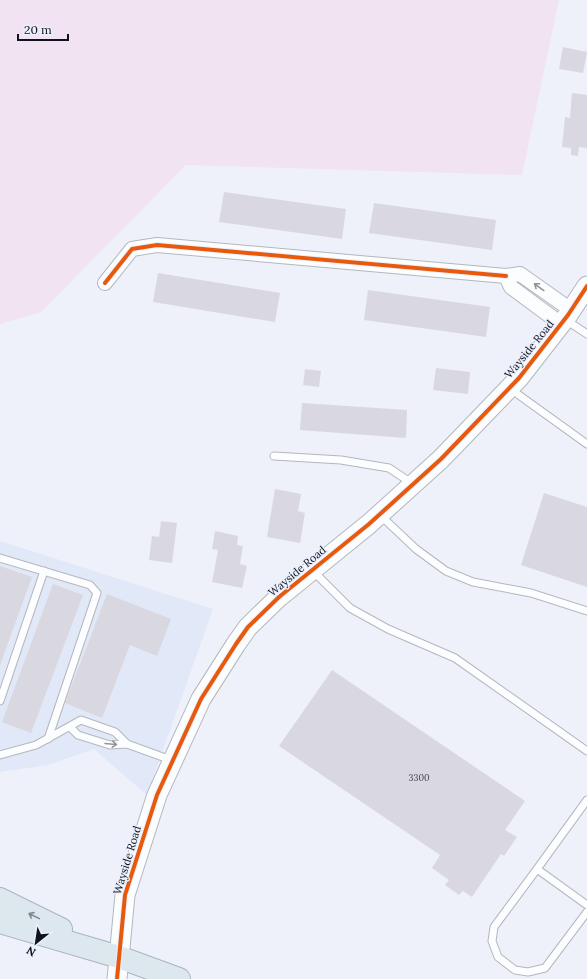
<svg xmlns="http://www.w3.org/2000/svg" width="587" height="979" font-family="Lora,serif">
<rect width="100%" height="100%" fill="#eef1f9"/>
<!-- built -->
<polygon fill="#e1e8f7" points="0,541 213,609 147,795 94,749 48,765 0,772"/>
<!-- green -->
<polygon fill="#f1e3f2" points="0,0 559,0 522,175 186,165 41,312 0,324"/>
<!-- building -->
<g fill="#d9d8e0">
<polygon points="563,47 587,52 583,73 559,69"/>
<polygon points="572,93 587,95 587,148 579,147 578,156 571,155 571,148 562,147 565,117 570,118"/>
<polygon points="224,192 346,209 342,239 219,222"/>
<polygon points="374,203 496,220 492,250 369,233"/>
<polygon points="158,273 280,293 275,322 153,302"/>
<polygon points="368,290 490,307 486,337 364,320"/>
<polygon points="436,368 470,372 468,394 433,390"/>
<polygon points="305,369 321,371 319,387 303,385"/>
<polygon points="302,403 407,410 406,438 300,430"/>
<polygon points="275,489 301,494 298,511 305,513 300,543 267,537"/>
<polygon points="544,493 587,507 587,587 521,565"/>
<polygon points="161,521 177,523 172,563 149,560 152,536 159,537"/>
<polygon points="215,531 238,536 237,545 243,546 240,564 247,566 242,588 212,582 218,550 212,549"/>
<polygon points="0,566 32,577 0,665"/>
<polygon points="53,584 83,595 31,733 2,722"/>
<polygon points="107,594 171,619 157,656 130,645 102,718 65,703"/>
<polygon points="332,670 525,801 505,830 517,837 504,856 501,854 472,897 463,891 459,895 445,885 449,880 432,868 440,855 279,746"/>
</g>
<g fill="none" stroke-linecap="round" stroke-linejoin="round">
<defs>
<g id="lane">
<polyline points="566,320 587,334"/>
<polyline points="509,388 587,444"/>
<polyline points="274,456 341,460 389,468 413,484"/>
<polyline points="380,515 416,549 446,571 473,582 531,593 587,611"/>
<polyline points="0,558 90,585 97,593 48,739"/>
<polyline points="312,570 350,608 388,629 455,658 587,751"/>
<polyline points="0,701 44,571"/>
<polyline points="70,727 78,735 110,745 127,744 171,760"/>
<polyline points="0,755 36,745 81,720 115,732 127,744"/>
<polyline points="587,800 537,869 587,905"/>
<polyline points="537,869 494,927 492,941 498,957 515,970 528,972 545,968 587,912"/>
</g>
<g id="street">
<polyline points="105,283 132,249 157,245 506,276"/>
<polyline points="561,324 511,287 506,276 520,274 571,310"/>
</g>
<polyline id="secondary" points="117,979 125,895 157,795 201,699 236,644 248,627 279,597 369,524 441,459 519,378 568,315 587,286"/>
<g id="highway">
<polyline points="0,899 61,929"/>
<polyline points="0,922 119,957 179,979"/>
</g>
</defs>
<!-- lane casing -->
<use href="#lane" stroke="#b4b7be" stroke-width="9"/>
<!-- street casing -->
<use href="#street" stroke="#b4b7be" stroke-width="16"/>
<!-- secondary casing -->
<use href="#secondary" stroke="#b4b7be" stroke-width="21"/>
<!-- highway casing -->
<use href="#highway" stroke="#a9b4bf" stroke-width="24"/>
<!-- lane -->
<use href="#lane" stroke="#fcfdfe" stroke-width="7"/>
<!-- street -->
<use href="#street" stroke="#fcfdfe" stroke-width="14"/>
<!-- secondary -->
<use href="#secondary" stroke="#fcfdfe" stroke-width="19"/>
<!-- highway -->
<use href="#highway" stroke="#dde7ee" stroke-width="22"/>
<defs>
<g id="cycleway">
<polyline points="105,283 132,249 157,245 506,276"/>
<polyline points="117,979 125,895 157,795 201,699 236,644 248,627 279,597 369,524 441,459 519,378 568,315 587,286"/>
</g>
</defs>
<!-- cycleway casing -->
<use href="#cycleway" stroke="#eaf0fd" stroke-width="6"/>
<!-- cycleway -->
<use href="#cycleway" stroke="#e8590c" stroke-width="4"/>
</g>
<!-- one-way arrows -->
<defs><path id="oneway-shaft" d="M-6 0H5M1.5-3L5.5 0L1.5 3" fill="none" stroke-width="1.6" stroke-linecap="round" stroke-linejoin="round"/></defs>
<g stroke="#929497">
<use href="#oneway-shaft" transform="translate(539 287) rotate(-144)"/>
<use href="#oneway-shaft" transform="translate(111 744) rotate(5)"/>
</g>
<use stroke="#81888f" href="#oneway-shaft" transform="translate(34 916) rotate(-154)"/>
<g text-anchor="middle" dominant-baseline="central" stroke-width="3" stroke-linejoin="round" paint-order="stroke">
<!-- number labels -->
<g font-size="9" fill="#44464e">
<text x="419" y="777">3300</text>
</g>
<!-- street labels -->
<g font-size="11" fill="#10131a" stroke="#eaf0fd">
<text transform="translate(529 349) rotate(-51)">Wayside Road</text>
<text transform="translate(297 571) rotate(-40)">Wayside Road</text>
<text transform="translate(127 860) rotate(-73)">Wayside Road</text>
</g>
</g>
<!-- north arrow -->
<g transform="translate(36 943) rotate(210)" stroke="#eaf0fd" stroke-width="3" paint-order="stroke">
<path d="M0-3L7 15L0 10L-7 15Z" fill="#10131a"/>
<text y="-6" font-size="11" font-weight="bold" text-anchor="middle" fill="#10131a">N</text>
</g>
<!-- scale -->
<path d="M18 34v6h50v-6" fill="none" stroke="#10131a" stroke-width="2"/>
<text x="24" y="34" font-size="12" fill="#10131a" stroke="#eaf0fd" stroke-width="3" paint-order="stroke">20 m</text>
</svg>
